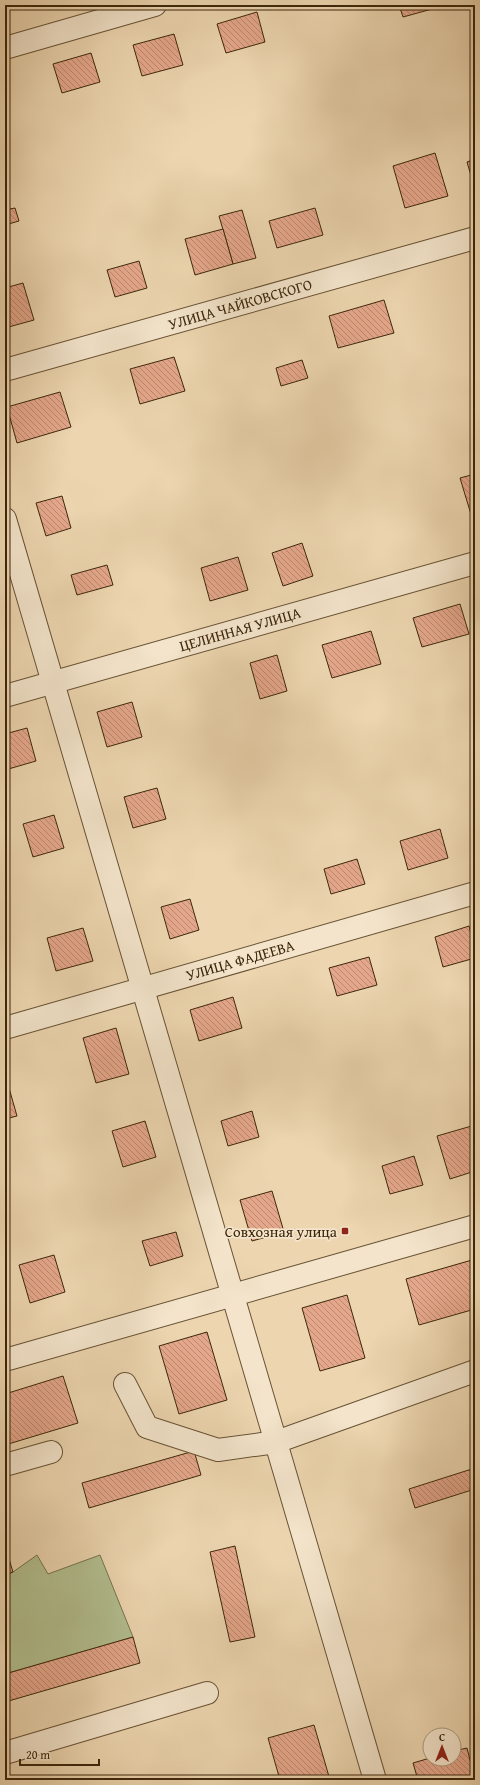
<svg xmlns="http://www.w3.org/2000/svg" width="480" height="1785" font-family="'Gentium Book Plus',serif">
<defs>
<pattern id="building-back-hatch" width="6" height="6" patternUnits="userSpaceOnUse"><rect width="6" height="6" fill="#e5a78b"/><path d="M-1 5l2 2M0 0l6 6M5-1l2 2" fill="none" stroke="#bb8870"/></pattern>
</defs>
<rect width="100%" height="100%" fill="#ecd5af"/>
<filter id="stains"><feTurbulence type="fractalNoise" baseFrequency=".005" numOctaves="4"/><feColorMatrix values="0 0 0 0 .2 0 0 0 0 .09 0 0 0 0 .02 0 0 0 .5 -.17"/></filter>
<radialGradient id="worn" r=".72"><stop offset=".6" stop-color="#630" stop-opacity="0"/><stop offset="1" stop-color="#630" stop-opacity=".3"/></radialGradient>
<!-- garden -->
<polygon fill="#b2be8f" stroke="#77724d" points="37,1555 48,1574 100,1555 133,1637 5,1674 5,1575 13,1572"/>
<!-- building -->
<g fill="url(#building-back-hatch)" stroke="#3c270b">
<polygon points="399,5 431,5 432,9 403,17"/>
<polygon points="257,12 265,42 226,53 217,24"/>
<polygon points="174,34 183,65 142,76 133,45"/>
<polygon points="91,53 100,82 62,93 53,64"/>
<polygon points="435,153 448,196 405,208 393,166"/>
<polygon points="475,159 475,189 467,162"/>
<polygon points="15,208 19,221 5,225 5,210"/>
<polygon points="315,208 323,235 277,248 269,221"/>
<polygon points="242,210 256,258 233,264 219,216"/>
<polygon points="223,229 233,264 195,275 185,239"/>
<polygon points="139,261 147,288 115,297 107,270"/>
<polygon points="23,283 34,320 5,328 5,288"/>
<polygon points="384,300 394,333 338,348 329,316"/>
<polygon points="174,357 185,391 140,404 130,369"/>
<polygon points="302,360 308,378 281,386 276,368"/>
<polygon points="60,392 71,427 17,443 7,407"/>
<polygon points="475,474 475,521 473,521 460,478"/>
<polygon points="62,496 71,528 46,536 36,503"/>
<polygon points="302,543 313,576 283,586 272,553"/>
<polygon points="238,557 248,590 210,601 201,568"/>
<polygon points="107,565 113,585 77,595 71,575"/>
<polygon points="460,604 469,634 422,647 413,618"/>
<polygon points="371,631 381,664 332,678 322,645"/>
<polygon points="277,655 287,691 260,699 250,663"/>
<polygon points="132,702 142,737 107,747 97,712"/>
<polygon points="27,728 36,761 5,770 5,734"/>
<polygon points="157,788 166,819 133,828 124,797"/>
<polygon points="54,815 64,848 33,857 23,824"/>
<polygon points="440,829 448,858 408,870 400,841"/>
<polygon points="357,859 365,884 331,894 324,869"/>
<polygon points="190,899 199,930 170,939 161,907"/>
<polygon points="469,926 475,949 475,958 443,967 435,937"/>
<polygon points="83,928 93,961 56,971 47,938"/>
<polygon points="369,957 377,985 337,996 329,968"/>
<polygon points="233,997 242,1028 199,1041 190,1010"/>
<polygon points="116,1028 129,1074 96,1083 83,1038"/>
<polygon points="5,1074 17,1116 5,1119"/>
<polygon points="252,1111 259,1137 228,1146 221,1121"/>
<polygon points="145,1121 156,1157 123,1167 112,1131"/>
<polygon points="475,1125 475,1171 450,1179 437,1136"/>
<polygon points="414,1156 423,1185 390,1194 382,1166"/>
<polygon points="272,1191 284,1232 252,1241 240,1200"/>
<polygon points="176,1232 183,1256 150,1266 142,1241"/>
<polygon points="54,1255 65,1292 30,1303 19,1265"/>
<polygon points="472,1260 475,1270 475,1309 419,1325 406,1279"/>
<polygon points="347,1295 365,1358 320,1371 302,1308"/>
<polygon points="207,1332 227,1400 179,1414 159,1346"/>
<polygon points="63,1376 78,1423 5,1445 5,1394"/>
<polygon points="194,1451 201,1475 89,1508 82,1483"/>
<polygon points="475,1468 475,1489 415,1508 409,1489"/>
<polygon points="5,1546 13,1572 5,1575"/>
<polygon points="235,1546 255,1637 230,1642 210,1552"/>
<polygon points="133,1637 140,1663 5,1702 5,1674"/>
<polygon points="314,1725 330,1780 280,1780 268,1738"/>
<polygon points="467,1748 475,1780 418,1780 413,1763 430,1758 454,1759 454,1751"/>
</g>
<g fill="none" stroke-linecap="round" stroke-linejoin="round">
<defs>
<g id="minor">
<polyline points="5,48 155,5"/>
<polyline points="5,370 475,238"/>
<polyline points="5,519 375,1780"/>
<polyline points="5,696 475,563"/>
<polyline points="5,1028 475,893"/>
<polyline points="5,1360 475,1226"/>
<polyline points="125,1384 147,1427 218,1450 276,1442 475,1371"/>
<polyline points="5,1465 51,1452"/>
<polyline points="5,1753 207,1693"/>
</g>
</defs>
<!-- minor casing -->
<use href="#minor" stroke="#685234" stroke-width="24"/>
<!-- minor -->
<use href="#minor" stroke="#f3e4cb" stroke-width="22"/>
</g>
<!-- markers -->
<rect fill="#8f2418" stroke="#f3e4cb" stroke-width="1.5" x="341" y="1227" width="8" height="8" rx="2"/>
<g text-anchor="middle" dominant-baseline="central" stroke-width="3.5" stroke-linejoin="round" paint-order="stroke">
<!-- street labels -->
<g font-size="15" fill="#3c270b" stroke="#f3e4cb">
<text transform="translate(240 304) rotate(-16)">УЛИЦА ЧАЙКОВСКОГО</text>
<text transform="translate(240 629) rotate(-16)">ЦЕЛИННАЯ УЛИЦА</text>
<text transform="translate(240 960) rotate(-16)">УЛИЦА ФАДЕЕВА</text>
</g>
<!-- poi labels -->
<g font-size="15" fill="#3c270b" stroke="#f3e4cb" text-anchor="end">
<text x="337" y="1231">Совхозная улица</text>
</g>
</g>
<!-- margin -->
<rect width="480" height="1785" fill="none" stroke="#ecd5af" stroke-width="20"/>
<rect x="6" y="6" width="468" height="1773" fill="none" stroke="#3c270b" stroke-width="2"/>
<rect x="10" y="10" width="460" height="1765" fill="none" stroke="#3c270b"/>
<!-- north arrow -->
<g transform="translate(442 1747)"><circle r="19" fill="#f3e4cb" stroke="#aa987e"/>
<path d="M0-3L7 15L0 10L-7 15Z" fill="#8f2418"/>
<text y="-6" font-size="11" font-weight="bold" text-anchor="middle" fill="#3c270b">С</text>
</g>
<!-- scale -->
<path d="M20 1759v6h79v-6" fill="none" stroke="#3c270b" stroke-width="2"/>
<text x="26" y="1759" font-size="12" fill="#3c270b" stroke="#f3e4cb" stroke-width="3" paint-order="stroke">20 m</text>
<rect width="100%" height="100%" filter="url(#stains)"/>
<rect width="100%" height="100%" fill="url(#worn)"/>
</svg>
